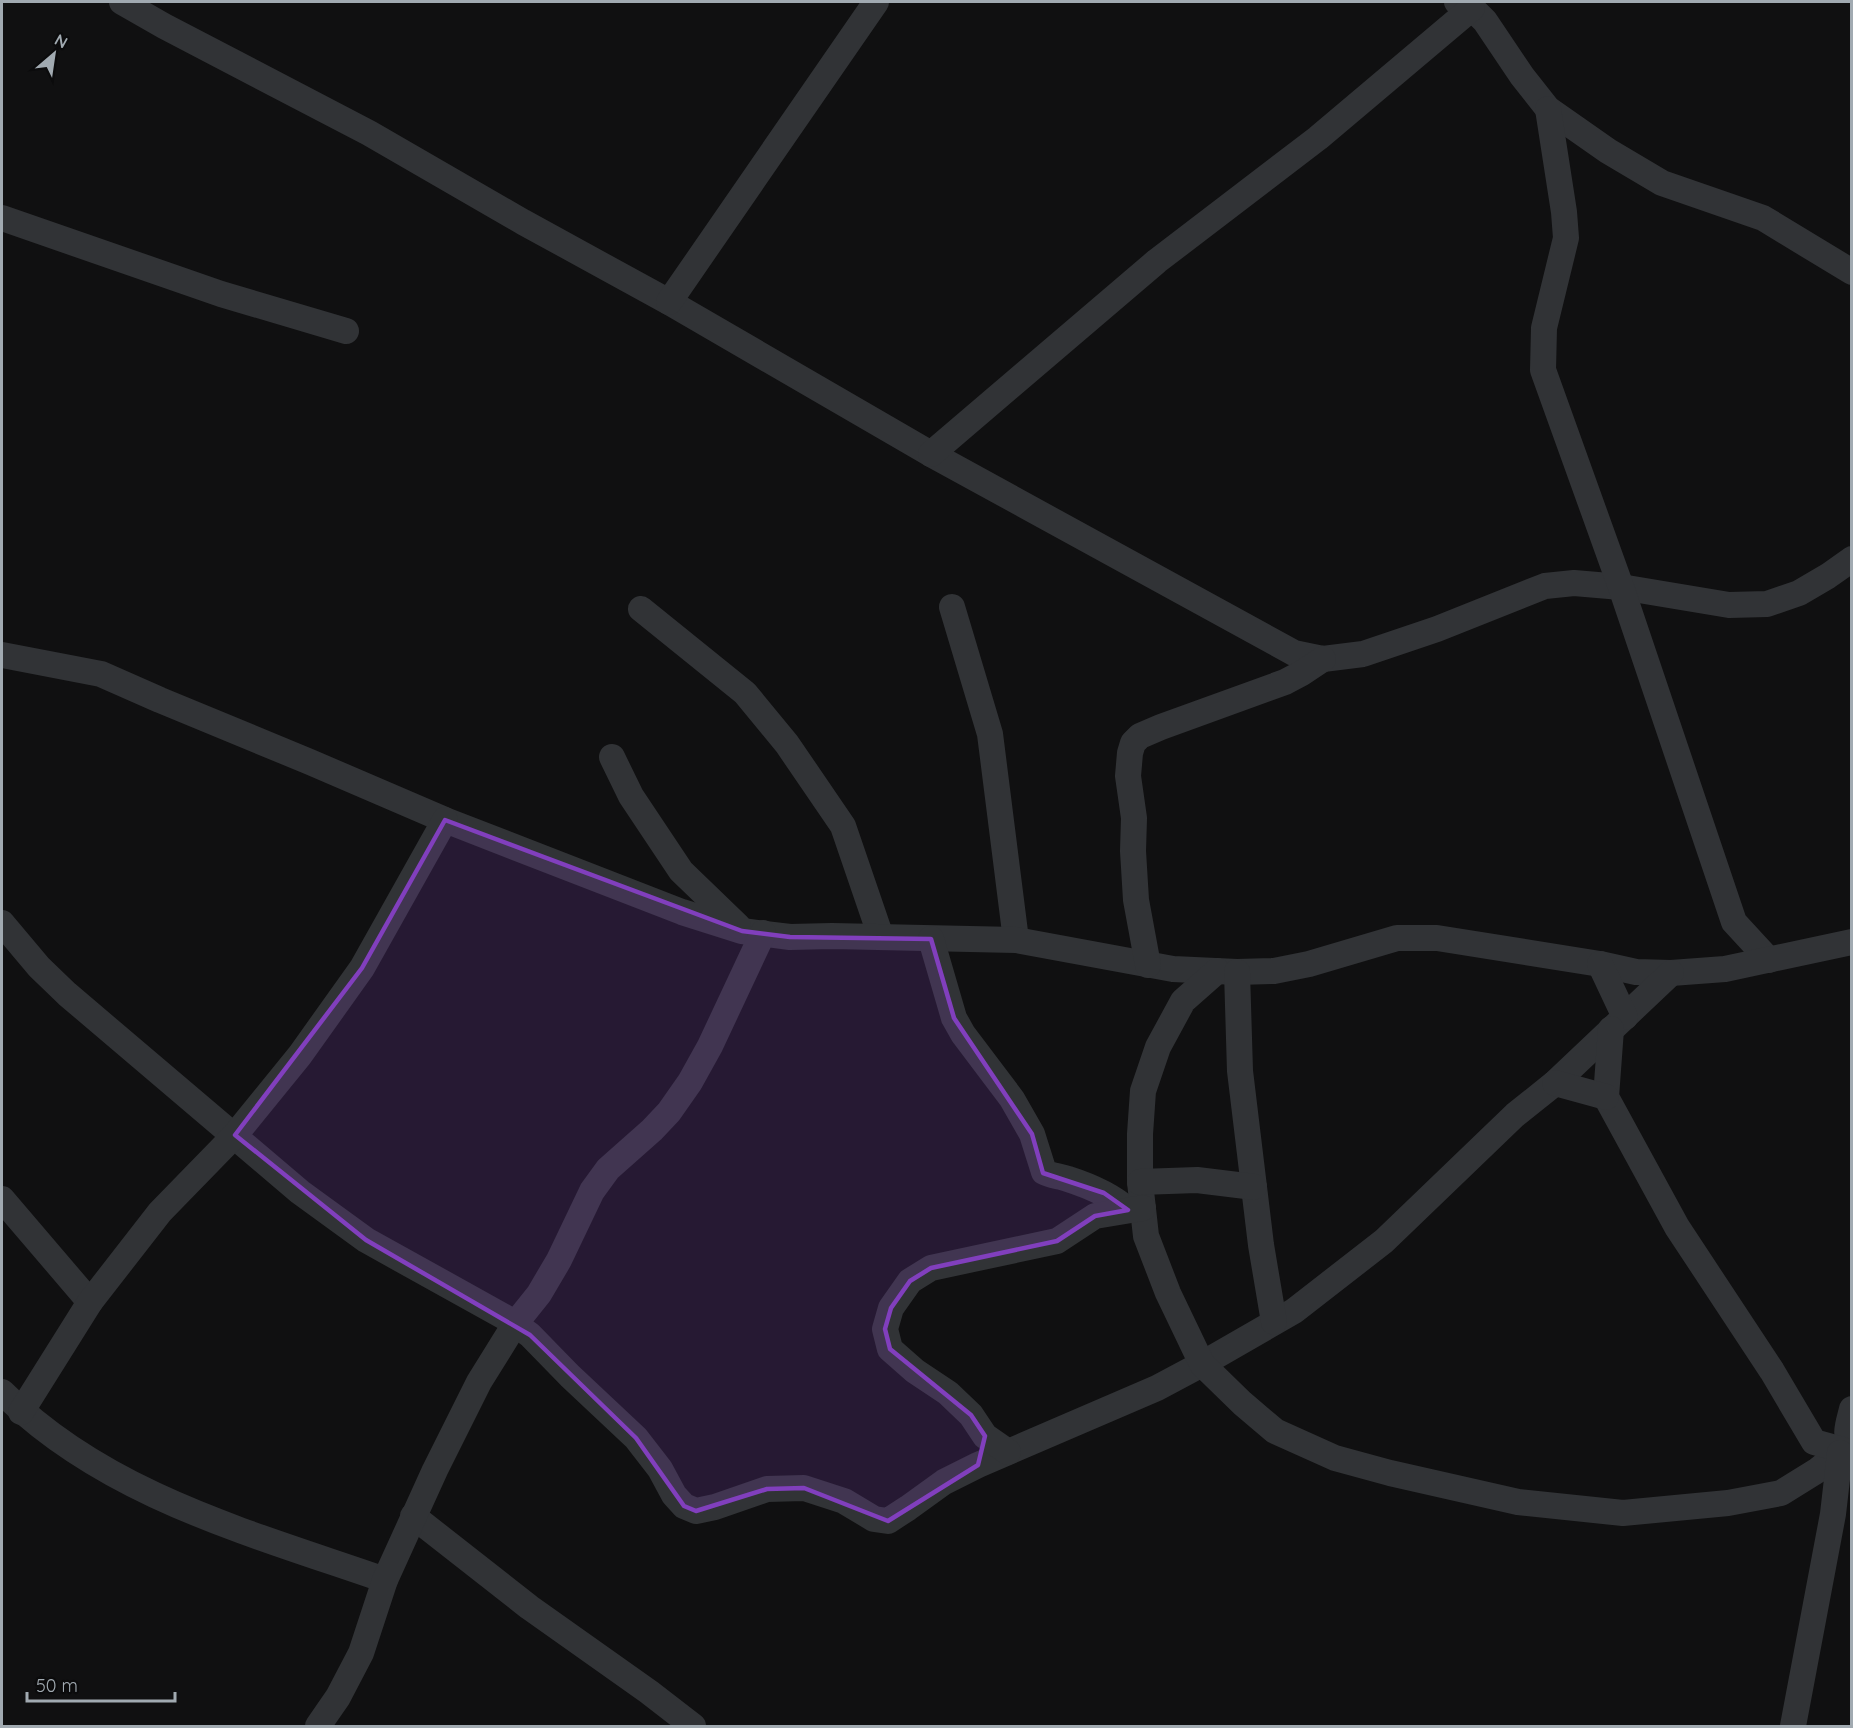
<svg xmlns="http://www.w3.org/2000/svg" width="1853" height="1728" font-family="Quicksand,sans-serif">
<rect width="100%" height="100%" fill="#101011"/>
<g fill="none" stroke-linecap="round" stroke-linejoin="round">
<!-- minor -->
<g stroke="#313336" stroke-width="26">
<polyline points="122,2 164,26 369,133 523,222 669,302 931,454 1294,653 1323,659 1363,654 1437,629 1545,586 1574,583 1621,587 1729,605 1767,604 1799,593 1828,576 1852,559"/>
<polyline points="1457,2 1472,8 1485,21 1522,76 1548,109 1608,151 1662,183 1763,218 1852,272"/>
<polyline points="1548,109 1564,212 1566,238 1544,328 1543,370 1621,587 1734,922 1769,960"/>
<polyline points="2,218 221,294 346,331"/>
<polyline points="669,302 876,2"/>
<polyline points="931,454 1157,261 1318,138 1472,8"/>
<polyline points="952,607 990,734 1016,940"/>
<polyline points="641,609 745,693 787,744 843,826 881,937"/>
<polyline points="2,655 101,674 160,700 310,762 445,820 682,912 742,931 790,937 832,936 1016,940 1173,969 1237,972 1274,971 1309,964 1397,938 1437,938 1600,964 1636,972 1671,973 1725,969 1852,942"/>
<polyline points="612,757 631,796 681,871 738,926"/>
<polyline points="2,923 39,967 67,994 300,1192 366,1240 508,1319 530,1335 570,1376 636,1438 660,1469 674,1495 684,1506 696,1511 715,1507 767,1489 804,1488 844,1501 874,1519 888,1521 908,1508 944,1482 978,1465 1157,1388 1202,1364 1294,1311 1384,1241 1515,1115 1555,1083 1671,973"/>
<path d="M931,939l23,79 9,16 49,65 20,35 12,38c7,4 16,4 24,7 22,7 43,16 60,31"/>
<polyline points="1600,964 1625,1017"/>
<polyline points="1148,965 1136,900 1133,851 1134,818 1128,776 1130,753 1133,743 1140,736 1161,727 1285,682 1302,673 1323,659"/>
<path d="M1217,971l-34,30 -25,46 -15,44 -3,43v48l6,54 22,57 34,71 40,39 33,28 60,27 55,15 128,29 105,11 105,-10 53,-10 37,-23 25,-20 9,-3c-9,-12 -3,-25 0,-38"/>
<polyline points="1237,972 1240,1071 1261,1245 1274,1322"/>
<polyline points="1611,1029 1606,1097 1677,1227 1772,1371 1814,1442 1843,1450"/>
<polyline points="1555,1083 1606,1097"/>
<polyline points="1140,1182 1197,1180 1254,1187"/>
<polyline points="2,1199 90,1302"/>
<path d="M2,1392c103,103 248,141 383,188"/>
<polyline points="21,1412 90,1302 160,1212 235,1135 300,1055 362,968 445,820"/>
<polyline points="1008,1452 985,1436 971,1415 948,1393 915,1371 890,1349 885,1329 891,1308 910,1281 931,1268 1057,1241 1095,1216 1143,1208"/>
<polyline points="413,1516 529,1607 649,1692 693,1726"/>
<polyline points="318,1726 338,1697 361,1653 385,1580 435,1470 479,1382 515,1324 539,1294 559,1260 592,1191 608,1169 652,1130 669,1112 690,1082 710,1046 763,933"/>
<polyline points="1793,1726 1833,1514 1840,1453"/>
</g>
</g>
<!-- marked area -->
<path fill="#813fbd" fill-opacity="0.2" stroke="#813fbd" stroke-width="4.5" stroke-linejoin="round" d="M445,820l297,111 48,6 141,2 23,79 78,116 11,39 61,20 24,17 -33,6 -38,25 -126,27 -21,13 -19,27 -6,21 5,20 81,66 14,21 -7,29 -90,56 -84,-33 -37,1 -71,22 -12,-5 -48,-68 -106,-103 -164,-95 -131,-105 127,-167z"/>
<!-- border -->
<rect width="1853" height="1728" fill="none" stroke="#a1aab1" stroke-width="6"/>
<!-- north arrow -->
<g transform="translate(54 54) rotate(29)" stroke="#0b0b0c" stroke-width="4.5" paint-order="stroke">
<path d="M0-4.5L10 22L0 15L-10 22Z" fill="#a1aab1"/>
<text y="-9" font-size="16" font-weight="bold" text-anchor="middle" fill="#a1aab1">N</text>
</g>
<!-- scale -->
<path d="M27 1692v9h148v-9" fill="none" stroke="#a1aab1" stroke-width="3"/>
<text x="36" y="1692" font-size="18" fill="#a1aab1" stroke="#0b0b0c" stroke-width="4.5" paint-order="stroke">50 m</text>
</svg>
